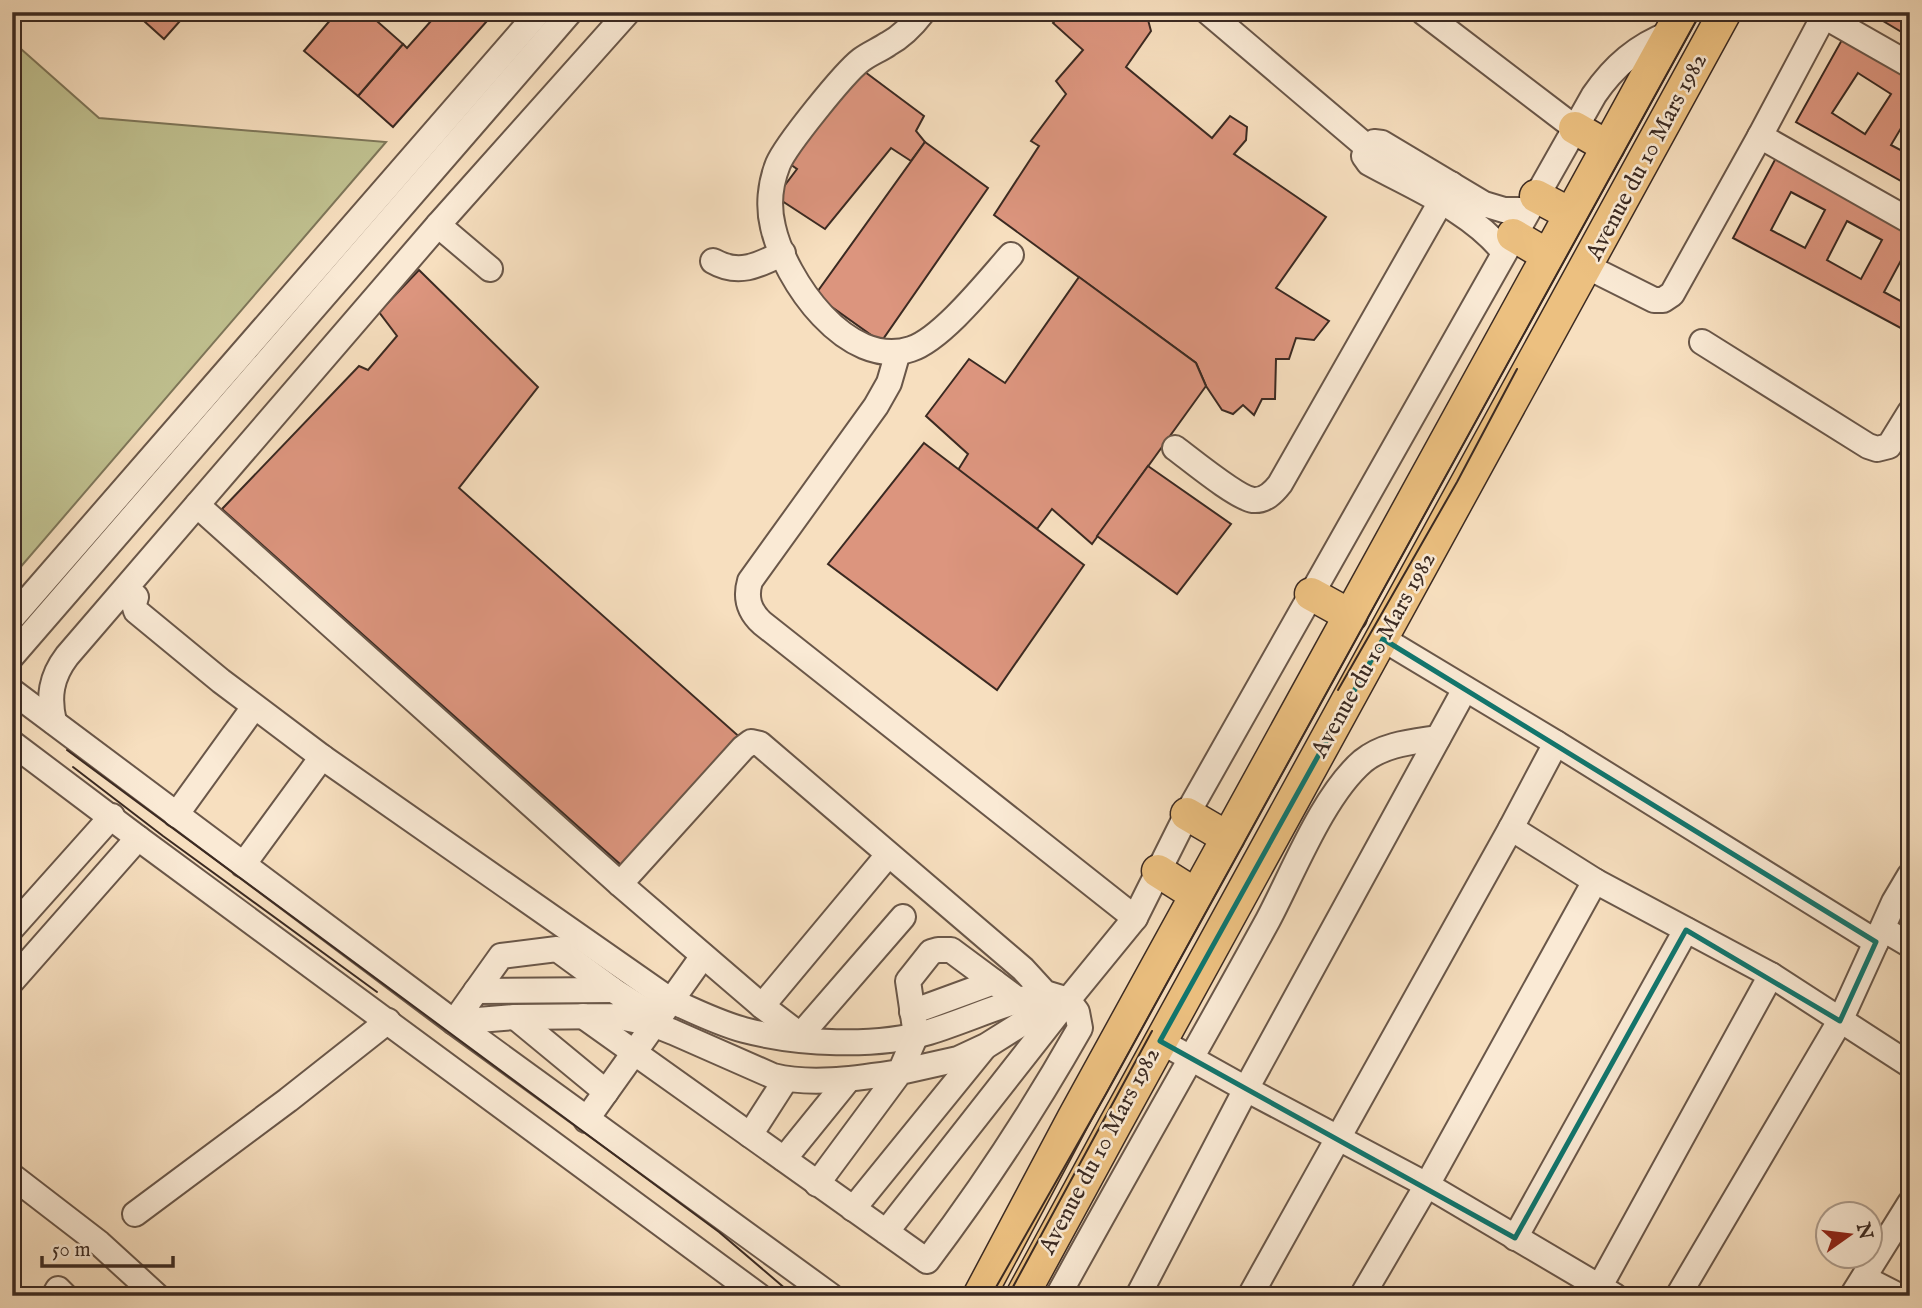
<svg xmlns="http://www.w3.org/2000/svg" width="1922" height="1308" font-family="'IM FELL English',serif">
<rect width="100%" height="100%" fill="#f7dfbf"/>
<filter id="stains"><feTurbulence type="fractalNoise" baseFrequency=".00286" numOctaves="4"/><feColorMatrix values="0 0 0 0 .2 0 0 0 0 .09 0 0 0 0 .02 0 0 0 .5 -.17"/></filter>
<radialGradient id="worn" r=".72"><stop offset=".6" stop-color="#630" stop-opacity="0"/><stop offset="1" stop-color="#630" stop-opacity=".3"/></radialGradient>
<!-- green -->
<polygon fill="#c0c190" stroke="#7e7659" stroke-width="2" points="12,41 99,118 386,142 12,577"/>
<!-- building -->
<g fill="#dc957e" stroke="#3b2a22" stroke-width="2" fill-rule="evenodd">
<polygon points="134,12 188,12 164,39"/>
<polygon points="439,12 495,12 393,127 358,96 403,44 407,48"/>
<polygon points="1062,12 1141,12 1147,16 1151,31 1126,67 1212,138 1230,116 1247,127 1246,140 1234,154 1326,217 1276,288 1329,321 1314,340 1296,338 1289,359 1276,359 1275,399 1262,399 1254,415 1243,405 1233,414 1222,410 1206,386 1196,363 994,215 1039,146 1031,141 1066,94 1056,81 1083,50 1053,23"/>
<polygon points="1868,12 1910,12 1910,37"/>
<polygon points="370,15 403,44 358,96 304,51 332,18"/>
<path d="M1843,38l67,38v37l-19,32 19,10v31l-114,-64zM1858,73l33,21 -26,40 -33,-21z"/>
<polygon points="857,66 924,116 916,131 925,142 911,161 891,148 825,229 776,197 797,169 787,162"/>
<polygon points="925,142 988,188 881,342 815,295"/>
<path d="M1777,156l133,71v29l-5,-3 -21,39 26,14v27l-177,-95zM1791,192l34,18 -20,38 -34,-18zM1847,221l35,19 -21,39 -34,-19z"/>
<polygon points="419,270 538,387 459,488 743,740 629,872 222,509 359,366 368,370 397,336 379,312"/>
<polygon points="1079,277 1196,363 1206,386 1092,544 1052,509 1037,529 958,470 968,454 926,416 969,359 1005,383"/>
<polygon points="924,443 1084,565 997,690 828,564"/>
<polygon points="1148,466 1231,524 1177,594 1097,536"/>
</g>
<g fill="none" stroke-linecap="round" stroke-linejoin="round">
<defs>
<g id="minor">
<path d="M923,12c-10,13 -20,24 -35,32 -9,6 -19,10 -27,16 -17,13 -75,85 -83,104 -8,20 -10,43 -5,63 12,53 74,143 138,122 31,-10 77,-68 100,-94"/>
<polyline points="1208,12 1367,147"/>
<polyline points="1423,12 1575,128"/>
<polyline points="1817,12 1910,65"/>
<polyline points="1760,136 1910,221"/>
<polyline points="438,225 490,269"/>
<path d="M1504,252c-34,-42 -88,-63 -135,-89l-5,-7 3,-9 7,-5 8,1 102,61 20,6h24"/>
<path d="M713,261c26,15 46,4 70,-8"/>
<polyline points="1588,267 1654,300 1663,300 1672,294 1760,136 1826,12"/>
<polyline points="1702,342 1868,446 1877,449 1889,446 1910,412"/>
<path d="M898,352l-9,31 -13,23 -126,175c-5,17 -1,30 12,42l373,295"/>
<path d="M1175,448c15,11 62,50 78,52 12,1 20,-7 27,-16l171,-300"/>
<polyline points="197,505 620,884 762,1006 800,1035"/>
<path d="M136,597l-2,7 2,7 85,70 101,76 348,243c24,11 48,23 74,30 54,14 131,18 185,2 39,-12 76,-30 116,-39"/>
<polyline points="12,618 539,12"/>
<polyline points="1383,639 1556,743 1876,942 1894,902 1910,875"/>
<polyline points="12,656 570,12"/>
<polyline points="12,691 454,1022 831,1296"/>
<path d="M54,722c-6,-25 -3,-45 13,-66l371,-431 190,-213"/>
<polyline points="12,743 138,838 759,1296"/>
<polyline points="176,815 254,707"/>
<polyline points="1511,828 1595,881 1771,975 1910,1065"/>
<polyline points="243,865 322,757"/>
<path d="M620,884l123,-136 8,-6 9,2 263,225 22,24 23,7 67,-82 52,-104 407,-719c20,-29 43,-49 77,-62"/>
<polyline points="12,928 112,816"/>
<polyline points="1883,929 1910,945"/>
<polyline points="12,981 138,838"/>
<polyline points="476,991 613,990"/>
<polyline points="762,1006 888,855"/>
<polyline points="912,1012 994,982"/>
<path d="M583,1016l344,245c56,-74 107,-152 153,-233l-3,-16 -9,-12 -182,232"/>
<polyline points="515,1017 606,1092"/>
<path d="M657,1018l-44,-28 -56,-41 -56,7 -47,66 61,-5 100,-1 38,8 20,8 100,44c40,10 86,2 127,-4l16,-37 -8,-54 23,-29 7,-2h13l66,49"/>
<polyline points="798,1038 903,917"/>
<polyline points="1160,1041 1246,1089 1427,1185 1615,1296"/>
<polyline points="586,1120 703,956"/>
<polyline points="750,1135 786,1079"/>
<polyline points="784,1159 848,1080"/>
<polyline points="12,1176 99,1243 157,1296"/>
<polyline points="817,1184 900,1072 958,1059 986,1046 1021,1024 1045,993"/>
<polyline points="853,1209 983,1049"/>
<polyline points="135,1214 288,1100 388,1021"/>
<polyline points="1515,1238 1686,930"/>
<polyline points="1864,1278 1899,1296"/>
<polyline points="1600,1286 1771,975"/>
<polyline points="54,1296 58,1289 65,1296"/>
<path d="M1058,1296c69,-126 141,-250 210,-376 25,-47 55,-125 95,-159 21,-17 49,-19 75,-23"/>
<polyline points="1138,1296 1246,1089 1465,689"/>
<polyline points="1250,1296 1511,828 1556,743"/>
<polyline points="1362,1296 1427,1185 1595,881"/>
<polyline points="1678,1296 1840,1021 1876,942"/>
<polyline points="1852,1296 1910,1203"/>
</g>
<g id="major">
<polyline points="1575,128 1608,147"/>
<polyline points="1536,196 1570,214"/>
<polyline points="1513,235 1547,255"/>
<polyline points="1311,594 1351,616"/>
<polyline points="1187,814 1228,838"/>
<polyline points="1158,871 1196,895"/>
<polyline points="979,1296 1073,1119 1682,12"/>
<path d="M1022,1296c232,-429 471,-854 703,-1284"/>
</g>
</defs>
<!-- minor casing -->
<use href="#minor" stroke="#6a5749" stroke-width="28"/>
<!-- major casing -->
<use href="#major" stroke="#3b2a22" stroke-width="35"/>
<!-- minor -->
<use href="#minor" stroke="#faead5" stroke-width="24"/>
<!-- major -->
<use href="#major" stroke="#ecc080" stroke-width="32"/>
<!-- tram -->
<g stroke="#3b2a22" stroke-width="2">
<polyline points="1338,690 1457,482 1517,369"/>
<polyline points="67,750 719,1232 794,1296"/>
<polyline points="73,767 163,836 377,992"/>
<polyline points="991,1296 1106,1094 1701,12"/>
<polyline points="1008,1296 1152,1031"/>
</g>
</g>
<!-- marked area -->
<path fill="none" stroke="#0f766e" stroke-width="5" stroke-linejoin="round" d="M1383,639l493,303 -36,79 -154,-91 -171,308 -355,-197z"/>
<g text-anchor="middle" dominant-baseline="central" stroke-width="5" stroke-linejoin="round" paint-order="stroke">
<!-- street labels -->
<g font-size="24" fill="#3b2a22" stroke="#faead5">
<text transform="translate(1647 157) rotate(-62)">Avenue du 10 Mars 1982</text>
<text transform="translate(1374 655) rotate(-61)">Avenue du 10 Mars 1982</text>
<text transform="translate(1100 1151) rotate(-62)">Avenue du 10 Mars 1982</text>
</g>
</g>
<!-- margin -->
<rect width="1922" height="1308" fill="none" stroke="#f7dfbf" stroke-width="42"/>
<rect x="14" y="14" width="1894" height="1280" fill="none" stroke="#3b2a22" stroke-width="3.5"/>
<rect x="21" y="21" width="1880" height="1266" fill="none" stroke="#3b2a22" stroke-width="2"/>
<!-- north arrow -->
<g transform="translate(1849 1235) rotate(76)"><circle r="33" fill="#faead5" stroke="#ae9d8d" stroke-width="2"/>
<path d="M0-5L12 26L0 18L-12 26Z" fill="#8f2418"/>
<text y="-10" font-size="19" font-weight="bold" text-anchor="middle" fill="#3b2a22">N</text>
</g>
<!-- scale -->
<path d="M42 1256v10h131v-10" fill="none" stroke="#3b2a22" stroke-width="3.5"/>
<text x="52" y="1256" font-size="21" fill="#3b2a22" stroke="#faead5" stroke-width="5" paint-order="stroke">50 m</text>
<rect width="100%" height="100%" filter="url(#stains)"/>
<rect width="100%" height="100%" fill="url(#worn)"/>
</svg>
